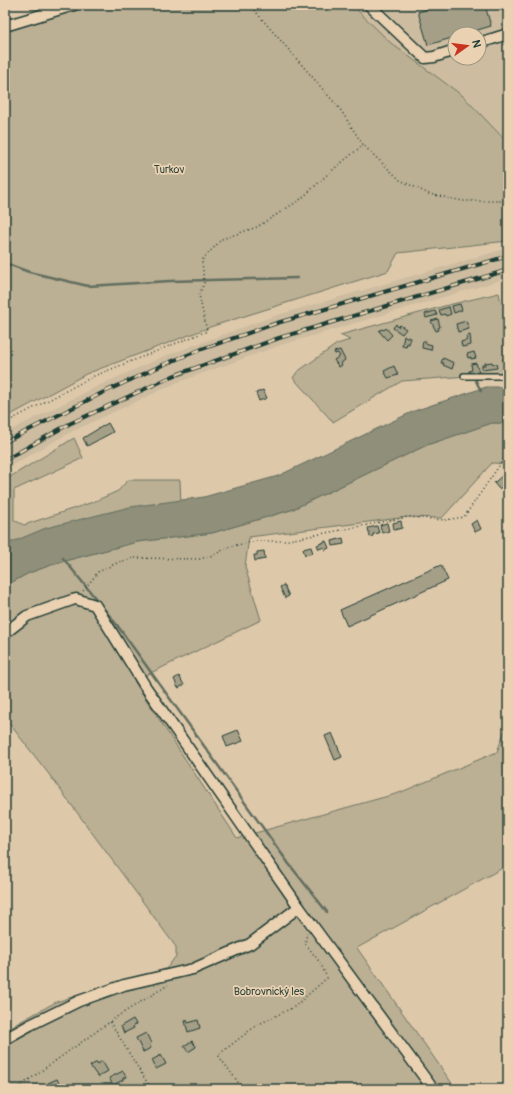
<svg xmlns="http://www.w3.org/2000/svg" width="513" height="1094" font-family="Pangolin,sans-serif">
<rect width="100%" height="100%" fill="#dec8aa"/>
<filter id="ink" filterUnits="userSpaceOnUse"><feTurbulence type="fractalNoise" baseFrequency=".025" numOctaves="2"/><feDisplacementMap in="SourceGraphic" scale="8" xChannelSelector="R" yChannelSelector="G"/><feConvolveMatrix kernelMatrix="1 2 1 2 8 2 1 2 1" color-interpolation-filters="sRGB"/></filter>
<g filter="url(#ink)">
<!-- built -->
<g fill="#cdbca0" fill-rule="evenodd">
<path d="M351,5h157v138l-45,-47 -71,-52zM455,34h24v24h-24z"/>
<polygon points="508,248 508,278 281,345 176,383 73,431 5,469 5,433 98,386 162,357 274,316"/>
</g>
<!-- green -->
<g fill="#bbaf94" stroke="#6d7664">
<polygon points="67,5 352,5 392,44 463,96 508,143 508,241 398,253 388,271 213,326 86,374 5,418 5,31"/>
<polygon points="499,293 501,303 508,302 508,373 402,381 333,422 293,378 297,372 337,344 350,340 340,335 448,305"/>
<polygon points="492,423 508,423 508,464 492,463 442,518 408,517 249,537 245,567 261,620 134,681 237,838 399,793 497,752 508,722 508,865 357,948 456,1089 5,1089 5,1030 56,1002 138,976 160,971 167,968 176,956 176,947 48,773 5,718 5,586 29,573 57,563 137,542 212,533 291,510 427,445"/>
<polygon points="74,438 83,458 14,490 14,520 24,525 93,502 118,491 128,480 180,480 181,505 5,547 5,480"/>
</g>
<!-- water -->
<polygon fill="#8f8f7a" stroke="#626e5e" points="486,387 508,387 508,423 492,423 427,445 291,510 212,533 137,542 57,563 29,573 5,586 5,545 46,528 130,507 204,497 278,476 414,411"/>
<g fill="none" stroke-linecap="round" stroke-linejoin="round">
<!-- stream -->
<g stroke="#626e5e" stroke-width="2.5">
<polyline points="5,39 7,36"/>
<polyline points="5,263 29,272 88,286 170,281 297,278"/>
<polyline points="475,379 481,391"/>
<polyline points="63,558 117,625 289,864 327,912"/>
</g>
</g>
<!-- building -->
<g fill="#a59f88" stroke="#1f3d34">
<polygon points="442,5 485,5 491,26 464,34 455,34 455,37 428,45 418,12"/>
<polygon points="460,304 462,310 454,313 452,306"/>
<polygon points="449,307 451,314 446,316 445,314 441,315 439,310"/>
<polygon points="435,311 437,315 426,318 425,314"/>
<polygon points="438,319 440,327 438,328 439,330 436,331 431,321"/>
<polygon points="466,321 469,329 458,332 456,324"/>
<polygon points="396,324 398,327 400,325 406,329 402,334 393,328"/>
<polygon points="386,328 392,335 387,340 379,331 382,329 384,330"/>
<polygon points="470,335 471,345 462,347 461,342 467,340 466,336"/>
<polygon points="404,336 410,338 409,344 407,343 406,347 402,346"/>
<polygon points="423,341 426,341 425,343 432,345 431,350 422,348"/>
<polygon points="340,350 345,360 341,363 342,365 339,367 334,360 340,356 338,353 335,354 334,352"/>
<polygon points="474,352 476,358 471,359 471,357 468,358 467,354"/>
<polygon points="443,358 454,363 452,369 443,365 444,363 441,363"/>
<polygon points="508,358 508,369 508,367 504,367 503,359"/>
<polygon points="492,362 493,364 496,364 497,368 482,370 482,365 485,365 485,363"/>
<polygon points="476,363 479,372 469,373 469,371 472,370 471,364"/>
<polygon points="394,366 398,375 388,378 384,371"/>
<polygon points="263,390 267,398 259,401 256,393"/>
<polygon points="108,423 113,432 87,446 83,438"/>
<polygon points="503,475 508,482 499,489 494,483"/>
<polygon points="477,520 481,529 475,532 471,524"/>
<polygon points="401,521 402,528 394,530 393,523"/>
<polygon points="387,523 389,531 382,533 380,525"/>
<polygon points="377,526 379,533 373,534 373,536 370,537 368,528"/>
<polygon points="343,538 344,544 333,546 332,541"/>
<polygon points="326,541 329,548 325,550 324,547 319,549 317,545"/>
<polygon points="311,547 313,553 305,555 303,549"/>
<polygon points="264,551 265,559 255,561 254,555 257,555 257,552"/>
<polygon points="441,565 448,580 347,626 340,610"/>
<polygon points="284,585 289,596 285,598 280,587"/>
<polygon points="179,676 184,685 178,688 174,679"/>
<polygon points="238,730 243,741 227,747 223,736"/>
<polygon points="332,733 342,757 335,760 325,736"/>
<polygon points="133,1019 136,1024 133,1026 134,1028 124,1033 121,1026"/>
<polygon points="187,1020 188,1023 198,1020 200,1028 188,1032 185,1021"/>
<polygon points="146,1033 151,1043 150,1044 151,1048 143,1052 136,1038"/>
<polygon points="192,1041 196,1047 188,1052 184,1046"/>
<polygon points="161,1055 166,1064 156,1069 152,1060"/>
<polygon points="102,1061 108,1071 98,1077 90,1066 97,1062 98,1064"/>
<polygon points="123,1071 126,1077 123,1078 123,1080 113,1085 109,1078"/>
<polygon points="57,1079 60,1085 51,1089 48,1083"/>
</g>
<g fill="none" stroke-linecap="round" stroke-linejoin="round">
<defs>
<polyline id="lane" points="464,376 508,376"/>
<g id="street">
<polyline points="369,5 425,58 434,57 455,50"/>
<polyline points="5,26 74,5"/>
<polyline points="479,43 508,34"/>
<polyline points="5,633 27,616 72,600 76,599 95,605 145,686 299,907 433,1089"/>
<polyline points="5,1039 30,1025 79,1001 124,985 193,969 250,944 299,907"/>
</g>
</defs>
<!-- lane casing -->
<use href="#lane" stroke="#1f3d34" stroke-width="8"/>
<!-- street casing -->
<use href="#street" stroke="#1f3d34" stroke-width="13"/>
<!-- path -->
<g stroke="#1f3d34" stroke-width="1.5" stroke-dasharray="1 3" stroke-linecap="butt">
<polyline points="248,5 255,11 340,109 363,145 400,180 429,194 463,201 508,201"/>
<polyline points="5,423 94,376 207,331 199,295 204,283 202,260 222,239 257,227 301,199 329,173 363,145"/>
<polyline points="5,465 6,464"/>
<polyline points="83,591 98,572 119,562 135,558 200,559 216,554 228,547 256,541 284,541 408,517 445,520 464,517 508,453"/>
<polyline points="110,1022 151,1089"/>
<polyline points="16,1089 118,1016 168,985"/>
<polyline points="243,1089 218,1055 257,1025 294,1007 327,978 321,964 305,943 307,933"/>
</g>
<!-- lane -->
<use href="#lane" stroke="#ead1b2" stroke-width="5"/>
<!-- street -->
<use href="#street" stroke="#ead1b2" stroke-width="10"/>
<defs>
<g id="rail">
<polyline points="5,442 102,393 165,364 202,349 277,323 508,256"/>
<polyline points="5,460 69,424 173,376 279,338 508,270"/>
</g>
</defs>
<!-- rail casing -->
<use href="#rail" stroke="#1f3d34" stroke-width="4"/>
<!-- rail -->
<use href="#rail" stroke="#ead1b2" stroke-width="2.5" stroke-dasharray="8" stroke-linecap="butt"/>
</g>
</g>
<g text-anchor="middle" dominant-baseline="central" stroke-width="3.5" stroke-linejoin="round" paint-order="stroke">
<!-- park labels -->
<g font-size="11" fill="#2f483e" stroke="#ead1b2">
<text x="169" y="169">Turkov</text>
<text x="269" y="991">Bobrovnický les</text>
</g>
</g>
<!-- margin -->
<rect width="513" height="1094" fill="none" stroke="#ead1b2" stroke-width="20"/>
<rect x="10" y="10" width="493" height="1074" fill="none" stroke="#1f3d34" stroke-width="1.5" filter="url(#ink)"/>
<!-- north arrow -->
<g transform="translate(467 46) rotate(76)"><circle r="19" fill="#ead1b2" stroke="#999680"/>
<path d="M0-3L7 15L0 10L-7 15Z" fill="#c8321e"/>
<text y="-6" font-size="11" font-weight="bold" text-anchor="middle" fill="#1f3d34">N</text>
</g>
</svg>
